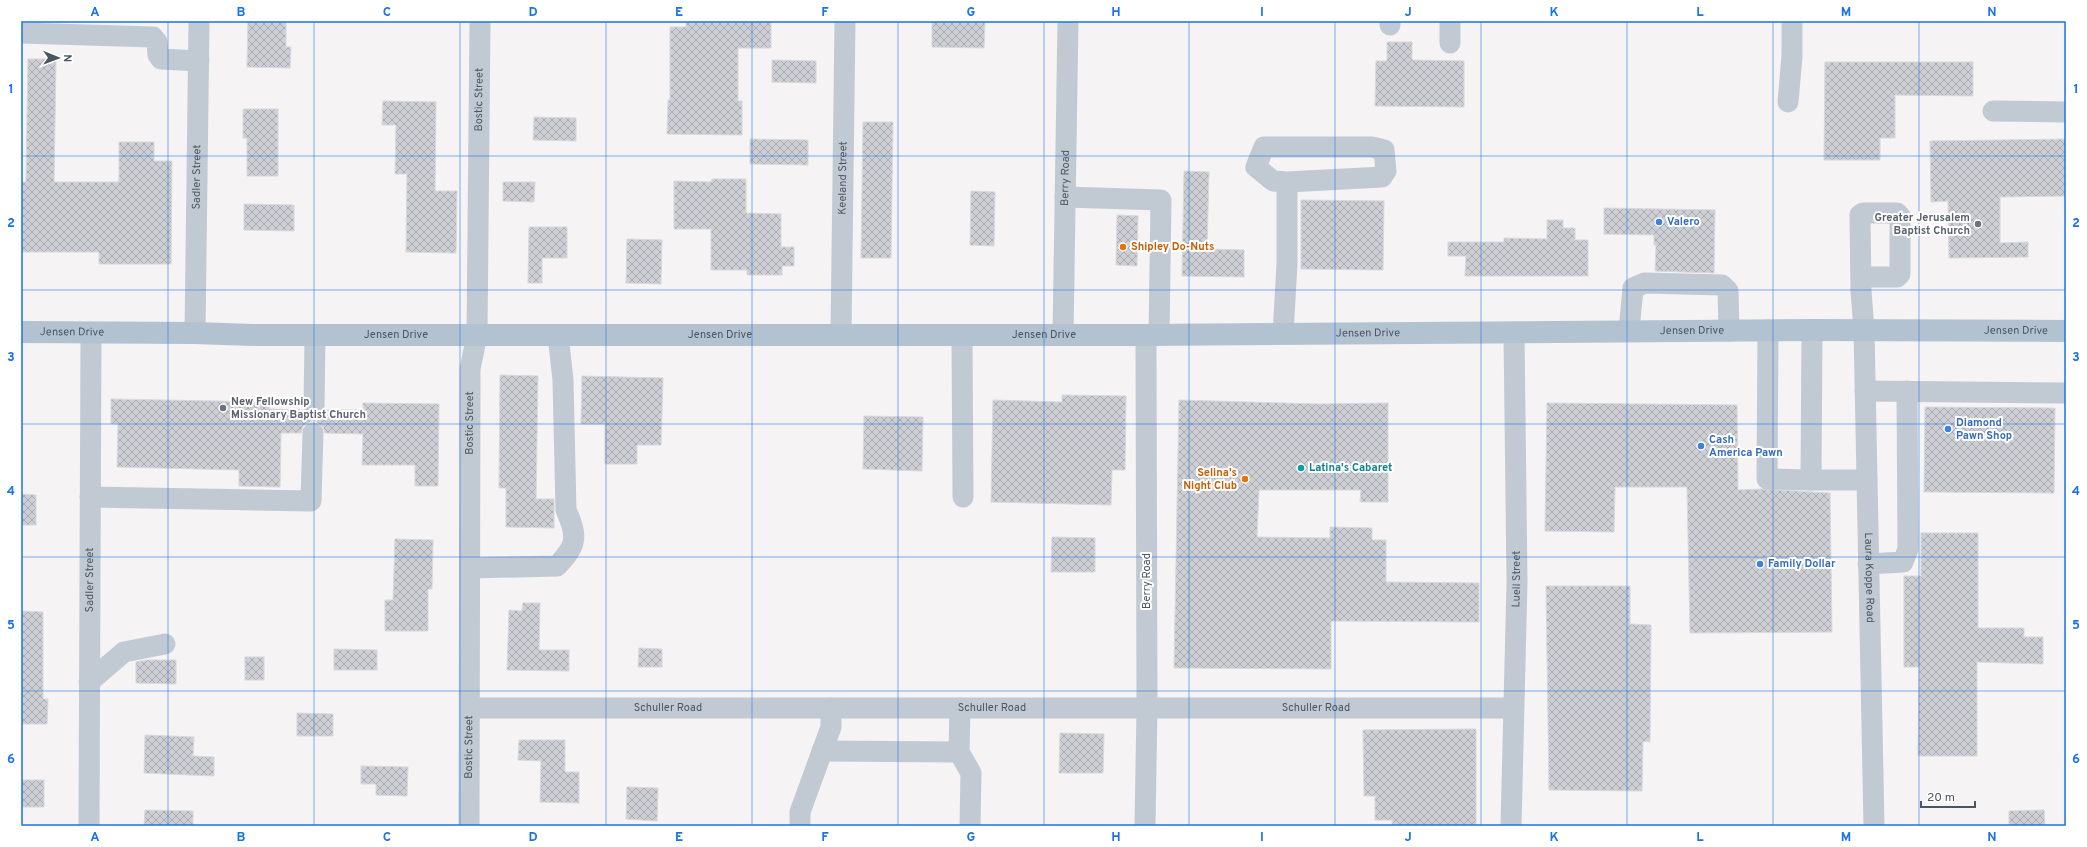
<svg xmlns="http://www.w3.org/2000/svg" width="2087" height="847" font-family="Overpass,sans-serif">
<defs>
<pattern id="building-cross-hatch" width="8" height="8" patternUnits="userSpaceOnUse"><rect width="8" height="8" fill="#cdcfd5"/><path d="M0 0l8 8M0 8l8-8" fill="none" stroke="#a8abb0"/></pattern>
</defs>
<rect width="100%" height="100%" fill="#f5f3f3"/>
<!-- building -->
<g fill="url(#building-cross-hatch)" stroke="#d7d9de">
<polygon points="248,21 286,21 286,47 291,47 290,68 247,67"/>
<polygon points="686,21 771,21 771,48 738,48 738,101 742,101 742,135 667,134 668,100 670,100 670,27 686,27"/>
<polygon points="932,21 985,21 984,48 932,47"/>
<polygon points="1387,42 1412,42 1412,60 1464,61 1464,107 1375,106 1376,61 1387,61"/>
<polygon points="28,59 56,59 54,182 119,182 119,142 154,142 154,161 172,161 171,264 99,264 99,252 21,252 21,182 26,182"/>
<polygon points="772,60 816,61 816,83 772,82"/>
<polygon points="1825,62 1973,62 1973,96 1895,95 1895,138 1880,138 1880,160 1824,160"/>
<polygon points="383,101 436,102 435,191 457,191 456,253 406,252 407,174 395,174 396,125 382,125"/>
<polygon points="243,109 278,109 278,176 247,176 247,138 243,138"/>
<polygon points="534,117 576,118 576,141 533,140"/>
<polygon points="863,122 893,122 891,258 861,258"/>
<polygon points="750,139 808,140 808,165 750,164"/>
<polygon points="2066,139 2066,196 2000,197 2000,243 2028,242 2028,257 1949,258 1948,201 1931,202 1930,141"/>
<polygon points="1184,171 1209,172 1207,249 1244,250 1244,277 1182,276"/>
<polygon points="712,179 746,179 746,213 781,214 781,247 794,247 794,266 782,266 782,275 747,275 747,270 711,270 711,229 674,229 674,181 711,182"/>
<polygon points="503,182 535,182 534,202 503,201"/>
<polygon points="971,191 995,192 994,246 970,245"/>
<polygon points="1301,200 1384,201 1383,270 1301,269"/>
<polygon points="244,204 294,205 294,231 244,230"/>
<polygon points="1604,208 1715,210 1714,273 1655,271 1656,245 1654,245 1654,235 1604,234"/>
<polygon points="1117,215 1138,216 1137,266 1116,265"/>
<polygon points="1547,220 1563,220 1563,228 1575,228 1575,240 1588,240 1588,276 1465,276 1466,256 1448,256 1448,242 1504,242 1504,238 1547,239"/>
<polygon points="529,227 567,227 567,258 542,258 542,283 528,283"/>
<polygon points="627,239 662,240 661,284 626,283"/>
<polygon points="500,375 538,376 536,499 554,499 554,528 506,527 506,488 499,488"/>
<polygon points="582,376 663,378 661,445 637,445 637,464 605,464 605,424 581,424"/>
<polygon points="1062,395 1126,396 1125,470 1112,470 1111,505 991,502 993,400 1062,402"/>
<polygon points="111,399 269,402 269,409 302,410 304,416 312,421 303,426 301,433 281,433 280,487 239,486 239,470 117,467 118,424 111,424"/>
<polygon points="1179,400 1319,404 1388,403 1388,502 1360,502 1361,490 1259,490 1257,537 1330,538 1330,527 1372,528 1372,540 1386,540 1386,582 1479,583 1479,622 1331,621 1331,669 1174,668"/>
<polygon points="363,403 439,404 438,486 415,486 415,465 362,465 363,434 325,433 323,427 316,422 324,416 326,410 363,410"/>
<polygon points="1547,403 1737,405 1738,490 1761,489 1830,493 1832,632 1690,633 1687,487 1615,487 1614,532 1545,531"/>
<polygon points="1925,407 2055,408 2054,493 1924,492"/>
<polygon points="864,416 923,417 922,471 863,469"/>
<polygon points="21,494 36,495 36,525 21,525"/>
<polygon points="1921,533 1978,533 1978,628 2024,628 2024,637 2043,637 2043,664 1977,662 1977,756 1918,756 1919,667 1904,667 1904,576 1921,576"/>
<polygon points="1052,537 1095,538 1095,572 1051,572"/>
<polygon points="395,539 433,540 432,589 428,589 428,631 385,631 385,600 393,600"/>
<polygon points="1546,586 1630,586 1630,624 1651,625 1650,742 1643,741 1642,791 1549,790"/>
<polygon points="523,603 540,603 539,650 569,650 569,671 507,670 509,610 522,611"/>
<polygon points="21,611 43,612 43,699 48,699 47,724 21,724"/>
<polygon points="639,648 662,649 662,667 638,667"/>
<polygon points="334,649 377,650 377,670 334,670"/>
<rect x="245" y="657" width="19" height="23"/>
<polygon points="147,660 176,660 176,684 136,683 136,662"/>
<polygon points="297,713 333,714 333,736 297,736"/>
<polygon points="1476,729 1476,826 1392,826 1392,820 1375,820 1375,796 1364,796 1363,730"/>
<polygon points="1060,733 1104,734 1103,773 1059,773"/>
<polygon points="145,735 194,737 193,756 214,757 214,776 144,773"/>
<polygon points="519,740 565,740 565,772 579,772 579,803 540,802 541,761 518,760"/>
<polygon points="361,766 408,767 407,796 376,795 376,784 361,784"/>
<rect x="21" y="780" width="23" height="27"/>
<polygon points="627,787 658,788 657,821 626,819"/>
<polygon points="145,810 193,811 193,826 144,826"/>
<polygon points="2044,810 2045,826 2009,826 2009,811"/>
</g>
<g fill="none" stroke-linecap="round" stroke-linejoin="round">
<!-- minor -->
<g stroke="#c1cad2" stroke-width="21">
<polyline points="1450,21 1450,43"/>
<polyline points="1390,25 1390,21"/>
<polyline points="21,33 153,37 157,42 158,55 161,59 199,61"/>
<polyline points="1788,102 1792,56 1792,21"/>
<polyline points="1993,111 2066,112"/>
<polyline points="1065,197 1161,200 1159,335"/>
<path id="s1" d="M1861,277h36l3,-3v-58l-3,-3h-34l-3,2 1,76 3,39 10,496"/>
<polyline points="1768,330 1767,479 1811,480 1812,330"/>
<polyline points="1629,331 1633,288 1645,283 1722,285 1728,291 1729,331"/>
<path id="s2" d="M195,333l4,-312"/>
<polyline points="1283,334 1287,264 1287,182 1382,177 1386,171 1384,150 1372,147 1264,147 1256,167 1273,181 1287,182"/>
<path id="s3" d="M841,335l4,-314"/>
<polyline points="962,335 963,497"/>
<path id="s4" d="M1063,335l5,-314"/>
<polyline points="1865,391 2066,393"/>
<polyline points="314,410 315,335"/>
<polyline points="1811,480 1867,480"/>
<polyline points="90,497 311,501 313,433"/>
<polyline points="1868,564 1903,562 1908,549 1907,391"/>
<path d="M470,568l87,-2c20,-21 21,-29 9,-56l-3,-130 -5,-45"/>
<polyline points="89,682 124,652 165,644"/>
<path id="s5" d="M470,708h1043"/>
<polyline points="960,708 959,752 971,773 970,826"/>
<polyline points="822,751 959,752"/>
<path id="s6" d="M89,826l2,-492"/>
<path id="s7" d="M469,826l1,-457 7,-34 3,-314"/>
<polyline points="800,826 800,812 831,727 831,708"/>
<polyline points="1145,826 1147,709 1146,335"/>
<path id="s8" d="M1511,826l6,-244 -3,-250"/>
</g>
<!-- major -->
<path stroke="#b3c2d1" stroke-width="22" id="s9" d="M21,332l174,1 57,2h894l666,-5 254,1"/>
</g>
<!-- grid -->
<path fill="none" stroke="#1a73e8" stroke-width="1" stroke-opacity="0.55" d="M168,21v805M314,21v805M460,21v805M606,21v805M752,21v805M898,21v805M1044,21v805M1189,21v805M1335,21v805M1481,21v805M1627,21v805M1773,21v805M1919,21v805M21,156h2045M21,290h2045M21,424h2045M21,557h2045M21,691h2045"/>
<!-- markers -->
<g fill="#3f7fe0" stroke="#fff" stroke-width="1.5">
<circle cx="1659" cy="222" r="4"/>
<circle cx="1948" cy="429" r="4"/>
<circle cx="1701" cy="446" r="4"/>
<circle cx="1760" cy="564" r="4"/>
</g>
<g fill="#6b7280" stroke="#fff" stroke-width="1.5">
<circle cx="1978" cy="224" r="4"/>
<circle cx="223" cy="408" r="4"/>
</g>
<g fill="#e8710a" stroke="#fff" stroke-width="1.5">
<circle cx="1123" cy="247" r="4"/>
<circle cx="1245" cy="479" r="4"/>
</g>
<circle fill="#0f9aa8" stroke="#fff" stroke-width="1.5" cx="1301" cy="468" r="4"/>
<g text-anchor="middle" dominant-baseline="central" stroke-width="4" stroke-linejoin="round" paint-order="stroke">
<!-- street labels -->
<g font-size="11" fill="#4a5661" stroke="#fff">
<text stroke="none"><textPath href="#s7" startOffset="727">Bostic Street</textPath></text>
<text stroke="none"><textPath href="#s2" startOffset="156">Sadler Street</textPath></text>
<text stroke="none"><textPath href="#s3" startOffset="157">Keeland Street</textPath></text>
<text stroke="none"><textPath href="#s4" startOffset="157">Berry Road</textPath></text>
<text stroke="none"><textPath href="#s9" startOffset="1671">Jensen Drive</textPath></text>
<text stroke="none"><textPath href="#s9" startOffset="1995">Jensen Drive</textPath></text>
<text stroke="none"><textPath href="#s9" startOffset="51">Jensen Drive</textPath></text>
<text stroke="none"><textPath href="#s9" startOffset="1347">Jensen Drive</textPath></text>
<text stroke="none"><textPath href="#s9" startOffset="375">Jensen Drive</textPath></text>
<text stroke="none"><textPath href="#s9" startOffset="699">Jensen Drive</textPath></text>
<text stroke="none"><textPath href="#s9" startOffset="1023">Jensen Drive</textPath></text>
<text stroke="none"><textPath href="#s7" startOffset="403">Bostic Street</textPath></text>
<text stroke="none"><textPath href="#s1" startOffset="503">Laura Koppe Road</textPath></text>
<text stroke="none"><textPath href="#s8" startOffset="247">Luell Street</textPath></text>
<text stroke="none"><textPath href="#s6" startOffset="246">Sadler Street</textPath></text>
<text transform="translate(1147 581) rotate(-90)">Berry Road</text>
<text stroke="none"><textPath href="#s5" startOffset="198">Schuller Road</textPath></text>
<text stroke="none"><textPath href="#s5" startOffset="522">Schuller Road</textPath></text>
<text stroke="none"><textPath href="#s5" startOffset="846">Schuller Road</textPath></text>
<text stroke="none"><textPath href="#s7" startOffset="79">Bostic Street</textPath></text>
</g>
<!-- worship labels -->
<g font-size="11" font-weight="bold" fill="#5b616d" stroke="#fff" text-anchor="end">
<text x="1970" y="218">Greater Jerusalem<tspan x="1970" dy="13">Baptist Church</tspan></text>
<text x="231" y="402" text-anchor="start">New Fellowship<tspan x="231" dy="13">Missionary Baptist Church</tspan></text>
</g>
<!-- shop labels -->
<g font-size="11" font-weight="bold" fill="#366cbe" stroke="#fff" text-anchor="start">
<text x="1667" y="222">Valero</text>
<text x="1956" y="423">Diamond<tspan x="1956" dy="13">Pawn Shop</tspan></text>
<text x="1709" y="440">Cash<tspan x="1709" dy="13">America Pawn</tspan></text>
<text x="1768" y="564">Family Dollar</text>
</g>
<!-- food labels -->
<g font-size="11" font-weight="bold" fill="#c56008" stroke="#fff" text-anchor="start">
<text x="1131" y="247">Shipley Do-Nuts</text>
<text x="1237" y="473" text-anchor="end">Selina's<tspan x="1237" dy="13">Night Club</tspan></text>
</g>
<!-- culture labels -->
<g font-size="11" font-weight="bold" fill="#0d838f" stroke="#fff" text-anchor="start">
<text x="1309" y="468">Latina's Cabaret</text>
</g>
</g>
<!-- border -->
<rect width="2087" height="847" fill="none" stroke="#ffffff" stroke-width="44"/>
<!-- north arrow -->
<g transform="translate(58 58) rotate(91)" stroke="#ffffff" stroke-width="3" paint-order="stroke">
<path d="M0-3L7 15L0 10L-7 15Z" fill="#4a5661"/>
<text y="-6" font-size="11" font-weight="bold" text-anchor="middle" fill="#4a5661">N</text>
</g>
<!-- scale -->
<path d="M1921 801v6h54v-6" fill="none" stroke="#4a5661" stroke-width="2"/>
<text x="1927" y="801" font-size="12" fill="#4a5661" stroke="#ffffff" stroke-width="3" paint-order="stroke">20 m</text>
<rect x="22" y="22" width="2043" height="803" fill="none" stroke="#1a73e8" stroke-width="1.5"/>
<g font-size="13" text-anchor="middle" font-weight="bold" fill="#1a73e8">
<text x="95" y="16">A</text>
<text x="241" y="16">B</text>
<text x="387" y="16">C</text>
<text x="533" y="16">D</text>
<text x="679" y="16">E</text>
<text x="825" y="16">F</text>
<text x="971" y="16">G</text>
<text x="1116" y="16">H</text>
<text x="1262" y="16">I</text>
<text x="1408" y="16">J</text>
<text x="1554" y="16">K</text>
<text x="1700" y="16">L</text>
<text x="1846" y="16">M</text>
<text x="1992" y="16">N</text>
<text x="11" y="93">1</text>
<text x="2076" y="93">1</text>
<text x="11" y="227">2</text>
<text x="2076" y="227">2</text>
<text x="11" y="361">3</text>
<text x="2076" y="361">3</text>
<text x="11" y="495">4</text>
<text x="2076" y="495">4</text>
<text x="11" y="629">5</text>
<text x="2076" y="629">5</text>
<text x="11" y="763">6</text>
<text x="2076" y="763">6</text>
<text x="95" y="841">A</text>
<text x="241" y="841">B</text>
<text x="387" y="841">C</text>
<text x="533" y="841">D</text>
<text x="679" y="841">E</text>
<text x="825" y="841">F</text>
<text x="971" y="841">G</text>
<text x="1116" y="841">H</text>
<text x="1262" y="841">I</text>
<text x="1408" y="841">J</text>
<text x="1554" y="841">K</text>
<text x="1700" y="841">L</text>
<text x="1846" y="841">M</text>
<text x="1992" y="841">N</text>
</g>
</svg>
